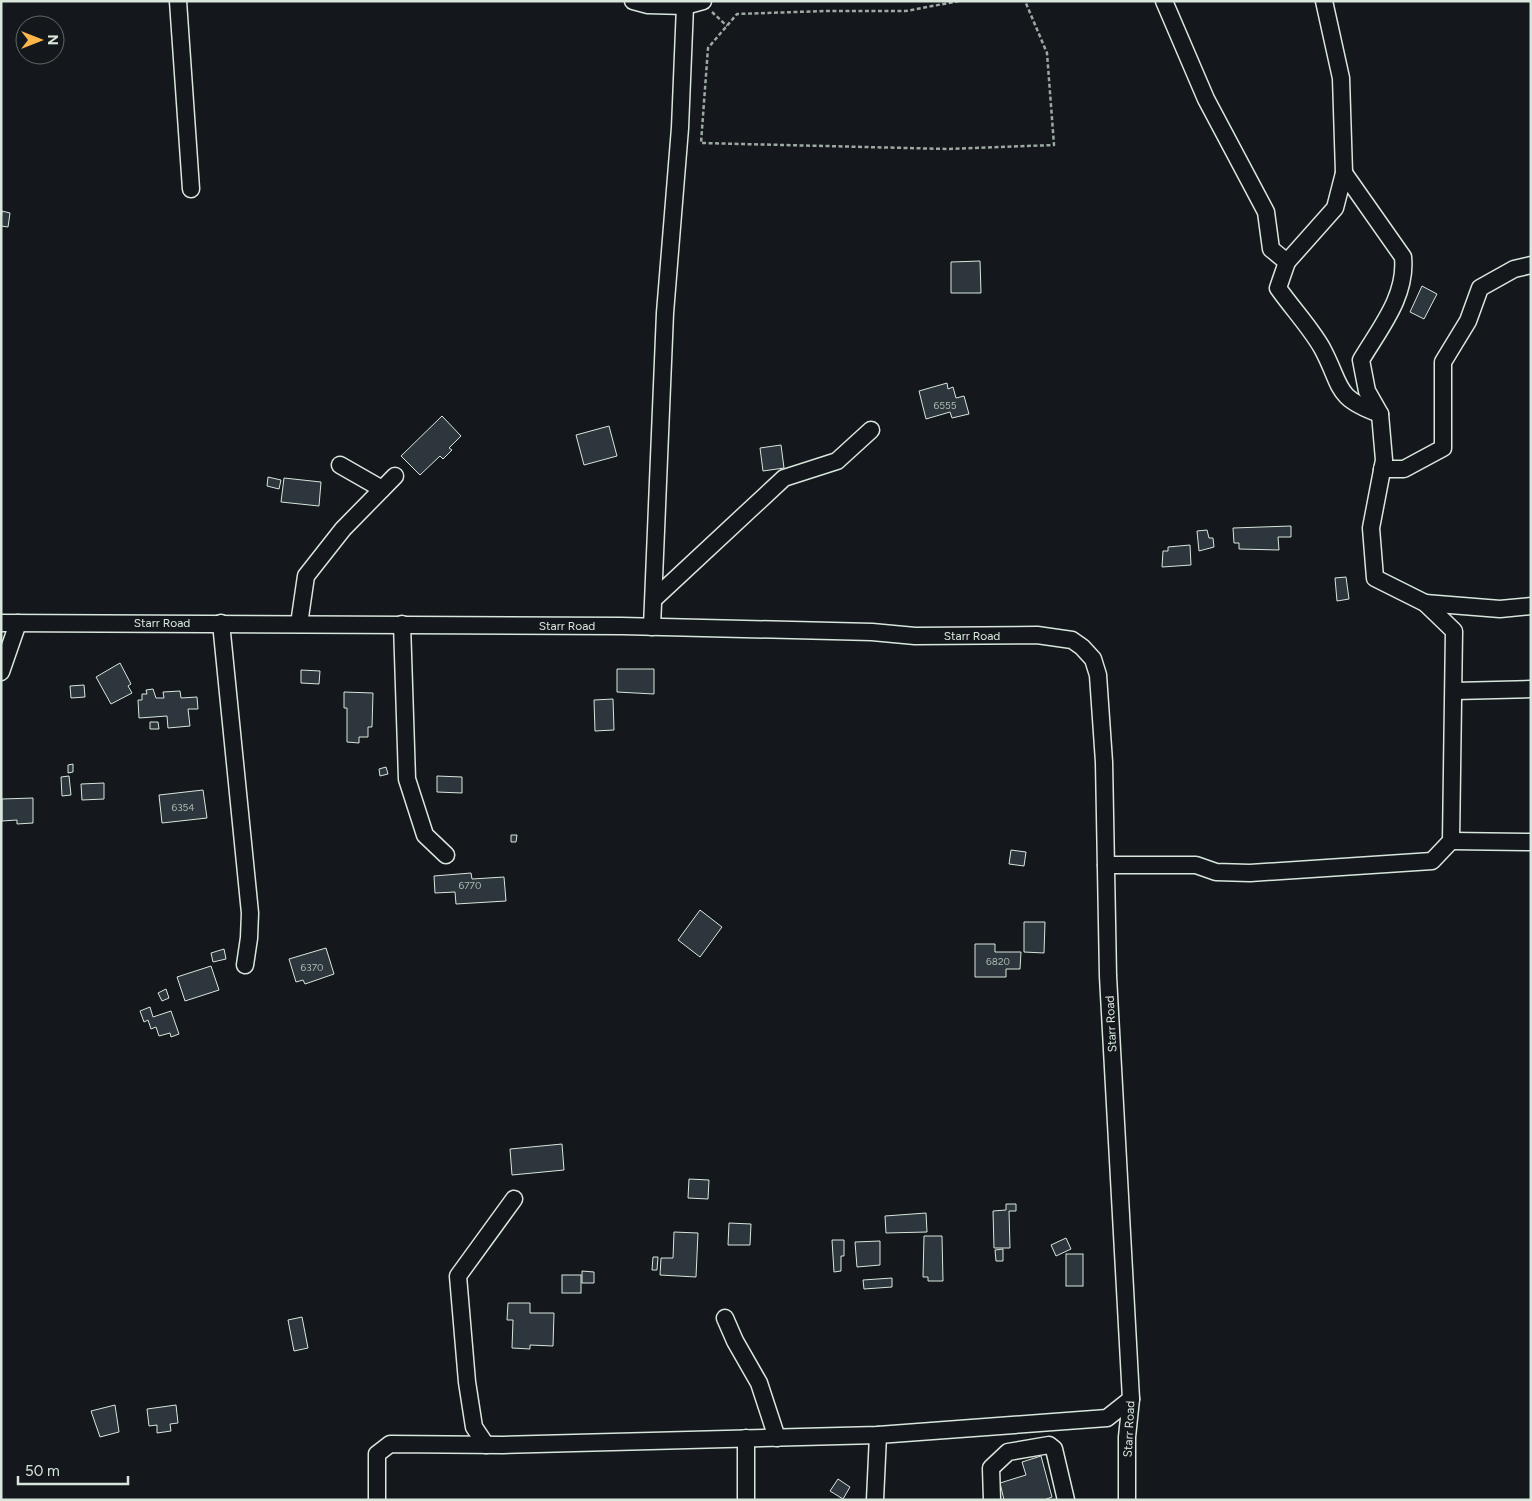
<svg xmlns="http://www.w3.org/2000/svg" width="1532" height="1501" font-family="Figtree,sans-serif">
<rect width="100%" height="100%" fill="#14181c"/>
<!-- building -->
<g fill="#2c363c" stroke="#d8e6dc">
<polygon points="2,211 10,213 8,227 1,226"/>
<polygon points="980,261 981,293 951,293 951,262"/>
<polygon points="1422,286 1437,294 1424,319 1410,312"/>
<polygon points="947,383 948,389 953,387 956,398 964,396 969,414 952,418 950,412 926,419 919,391"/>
<polygon points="442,416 461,436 449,448 452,450 443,459 440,456 420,475 401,456"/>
<polygon points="609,426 617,456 584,465 576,435"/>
<polygon points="781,445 784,468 763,471 760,448"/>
<polygon points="268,477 281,480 279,489 267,486"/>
<polygon points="284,478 321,482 319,506 281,502"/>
<polygon points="1291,526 1291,537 1278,537 1279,550 1239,549 1239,543 1234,543 1233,528"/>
<polygon points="1207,530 1209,538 1213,538 1214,547 1199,551 1197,531"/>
<polygon points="1190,545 1191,565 1162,567 1163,551 1168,551 1168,547"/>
<polygon points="1346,577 1349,599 1337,601 1335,578"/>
<polygon points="120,663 131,684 128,686 132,693 111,704 96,677"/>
<polygon points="617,669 654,669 654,694 617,692"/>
<polygon points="301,670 320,671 319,684 301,683"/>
<polygon points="84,685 85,697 71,698 70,686"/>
<polygon points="153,689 156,698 164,698 163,692 180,691 181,698 197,697 198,709 188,709 190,726 168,728 167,716 139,718 138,700 142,700 142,694 147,694 146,690"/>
<polygon points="344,692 373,693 372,727 368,727 368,737 359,737 359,743 347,742 347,708 344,708"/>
<polygon points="613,699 614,730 595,731 594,700"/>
<polygon points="150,722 158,722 159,729 150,729"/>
<polygon points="73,764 73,772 68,773 68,765"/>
<polygon points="386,767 388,774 380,776 379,769"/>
<polygon points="69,776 71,795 62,796 61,777"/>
<polygon points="437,776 462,777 462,793 437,792"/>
<polygon points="104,783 104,799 82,800 81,784"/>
<polygon points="203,790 207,818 162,823 159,795"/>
<polygon points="33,798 33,823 17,824 17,820 2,821 2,799"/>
<polygon points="511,835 517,835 516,842 511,842"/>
<polygon points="1011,850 1026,852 1024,866 1009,864"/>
<polygon points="471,873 472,879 504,877 506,901 456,904 455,892 435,893 434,876"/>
<polygon points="700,910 722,927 700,957 678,940"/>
<polygon points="1024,922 1045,922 1044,953 1024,952"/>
<polygon points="975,944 995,944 995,952 1021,952 1020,969 1006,969 1006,977 975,977"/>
<polygon points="326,948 334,974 305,984 303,980 296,982 289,959"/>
<polygon points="224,949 226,959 213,962 211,953"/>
<polygon points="211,966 219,990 185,1001 177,977"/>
<polygon points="166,989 169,998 162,1001 158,993"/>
<polygon points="150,1007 153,1017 171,1011 179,1034 171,1037 170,1033 159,1036 156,1027 151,1029 148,1020 144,1022 140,1011"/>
<polygon points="562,1144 564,1170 512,1175 510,1149"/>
<polygon points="689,1179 709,1180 708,1199 688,1198"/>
<polygon points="1006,1204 1016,1204 1016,1211 1009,1211 1010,1248 994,1248 993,1211 1006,1210"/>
<polygon points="926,1213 927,1232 886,1233 885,1216"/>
<polygon points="729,1223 751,1224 750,1245 728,1245"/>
<polygon points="674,1232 698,1233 696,1277 660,1275 661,1258 673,1258"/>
<polygon points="924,1236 942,1236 943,1281 928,1281 928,1277 923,1277"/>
<polygon points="1066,1238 1071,1249 1056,1256 1051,1245"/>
<polygon points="832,1240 844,1240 844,1256 841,1256 841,1271 834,1272"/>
<polygon points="880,1241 880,1265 857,1267 855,1242"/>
<polygon points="1003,1249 1003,1261 996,1261 995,1250"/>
<rect x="1066" y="1254" width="17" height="32"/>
<polygon points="653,1257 658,1257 657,1270 652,1270"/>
<polygon points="582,1271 594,1272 594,1283 582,1283"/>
<rect x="562" y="1275" width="19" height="18"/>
<polygon points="892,1278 892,1287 864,1289 863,1280"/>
<polygon points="508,1303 530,1303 530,1313 554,1313 553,1346 530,1345 530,1349 512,1348 513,1320 507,1320"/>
<polygon points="302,1317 308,1348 294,1351 288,1320"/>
<polygon points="115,1405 119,1432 100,1437 91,1411"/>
<polygon points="176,1405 178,1423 170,1424 171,1431 157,1433 157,1425 149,1426 147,1409"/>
<polygon points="1041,1456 1052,1497 1044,1500 1004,1500 1000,1483 1026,1475 1022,1462"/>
<polygon points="838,1479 850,1487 843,1499 830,1491"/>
</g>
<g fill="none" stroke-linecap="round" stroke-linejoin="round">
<defs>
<g id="minor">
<polyline points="178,1 191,189"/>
<polyline points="633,1 648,5 685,6 685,1"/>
<polyline points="1324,1 1341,78 1344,173"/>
<path d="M1287,262l-9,26c14,20 32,39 44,60 21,39 11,49 58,66"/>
<polyline points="340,465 382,489"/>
<polyline points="1382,469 1404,469 1443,448 1443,362 1468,321 1480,288 1514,269 1531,265"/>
<polyline points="654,599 784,478 837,461 871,430"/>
<polyline points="1425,603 1500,609 1531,606"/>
<polyline points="1,623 622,626 872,632 915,636 1037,635 1072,640 1082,647 1093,659 1098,675 1104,762 1108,976 1131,1399 1127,1437 1127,1500"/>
<polyline points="221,623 250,913 249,938 245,965"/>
<polyline points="299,624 306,576 343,529 395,476"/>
<polyline points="402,624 407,779 425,835 446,855"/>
<polyline points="652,627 665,313 680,128 685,6 703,1"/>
<polyline points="1,672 18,623"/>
<polyline points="1455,691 1531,689"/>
<polyline points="1451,841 1531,842"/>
<path d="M1106,865h90l20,7 34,1 182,-12 19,-20 3,-210 -29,-28 -50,-25 -4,-50 13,-68 -4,-46 -13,-23 -6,-31c19,-32 46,-64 42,-103l-59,-84 -9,35 -48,54 -16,-13 -5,-37 -60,-113 -42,-98"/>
<polyline points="725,1318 735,1341 759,1383 777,1438"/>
<polyline points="486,1445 474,1427 467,1382 458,1276 514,1199"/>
<polyline points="377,1500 377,1454 390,1444 503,1445 878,1435 1107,1418 1131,1399"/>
<polyline points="746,1500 746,1438"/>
<polyline points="875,1500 878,1435"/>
<polyline points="992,1500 991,1468 1008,1452 1049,1445 1054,1449 1066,1500"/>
</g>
</defs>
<!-- minor casing -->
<use href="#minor" stroke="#d8e6dc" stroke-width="19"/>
<!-- path -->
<g stroke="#9da8a2" stroke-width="2.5" stroke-dasharray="4 2.5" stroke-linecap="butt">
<polyline points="959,1 906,11 825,11 737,14 708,48 701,143 948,149 1054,145 1047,53 1025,1"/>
<polyline points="712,12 727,26"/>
</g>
<!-- minor -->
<use href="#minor" stroke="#14181c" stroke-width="16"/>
</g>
<g text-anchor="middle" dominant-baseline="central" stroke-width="4" stroke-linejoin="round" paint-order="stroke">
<!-- number labels -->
<g font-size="10" fill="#adbab4">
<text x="945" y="405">6555</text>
<text x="183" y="807">6354</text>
<text x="470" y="885">6770</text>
<text x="998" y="961">6820</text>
<text x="312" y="967">6370</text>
</g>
<!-- street labels -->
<g font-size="12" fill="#d8e6dc" stroke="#14181c">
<text x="162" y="623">Starr Road</text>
<text x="567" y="626">Starr Road</text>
<text x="972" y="636">Starr Road</text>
<text transform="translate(1111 1024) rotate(-93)">Starr Road</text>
<text transform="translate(1129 1429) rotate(-87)">Starr Road</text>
</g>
</g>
<!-- border -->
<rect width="1532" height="1501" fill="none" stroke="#d8e6dc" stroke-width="5"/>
<!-- north arrow -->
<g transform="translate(40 40) rotate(90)"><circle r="24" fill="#14181c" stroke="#626a69"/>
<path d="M0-4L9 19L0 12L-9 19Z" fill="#ffb74d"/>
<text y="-8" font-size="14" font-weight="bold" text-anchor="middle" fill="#d8e6dc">N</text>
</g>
<!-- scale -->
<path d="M18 1476v8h110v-8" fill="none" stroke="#d8e6dc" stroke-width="2.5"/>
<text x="25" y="1476" font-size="15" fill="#d8e6dc" stroke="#14181c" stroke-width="4" paint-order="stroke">50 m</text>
</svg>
